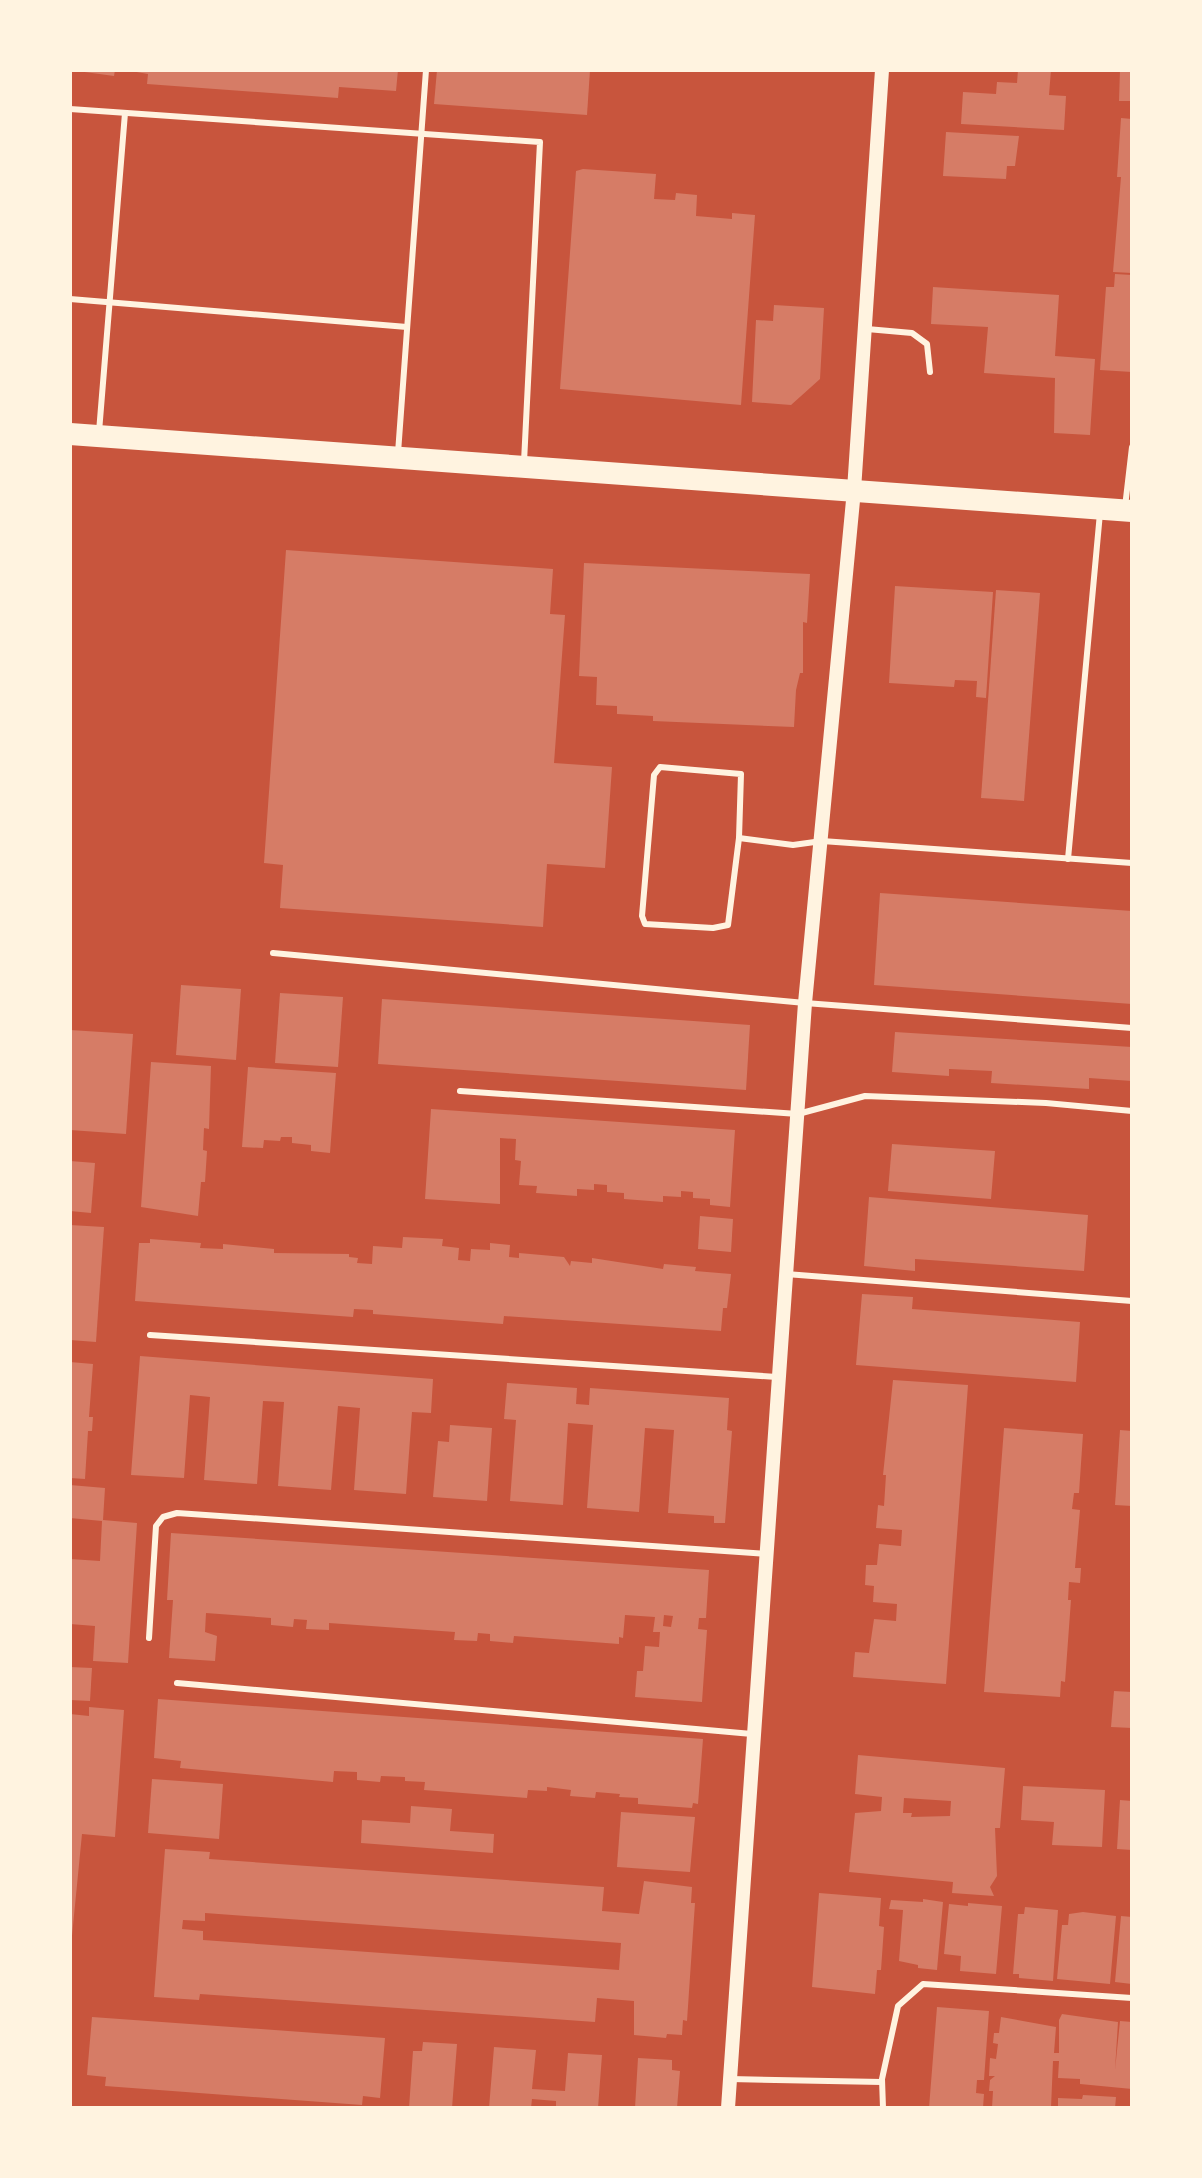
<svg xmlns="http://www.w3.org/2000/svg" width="1202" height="2178" font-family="'Roboto Serif',serif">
<rect width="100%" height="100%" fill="#c8553d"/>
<!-- building -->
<g fill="#d67c66" fill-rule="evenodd">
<polygon points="70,70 115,70 114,76"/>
<polygon points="125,70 398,70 396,91 339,87 338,98 147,84 148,74"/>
<polygon points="437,70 590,70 587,115 434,104"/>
<polygon points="1018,70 1051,70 1049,95 1066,96 1064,130 961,124 963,92 996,94 997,82 1017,83"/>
<polygon points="1120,70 1132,71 1132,101 1119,101"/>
<polygon points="1121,118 1132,119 1132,273 1113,272 1121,177 1117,177"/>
<polygon points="946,132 1019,136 1015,166 1007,166 1006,179 943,176"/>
<polygon points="583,169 656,174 654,199 675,200 676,193 697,195 696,216 732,219 732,213 755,215 741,405 560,389 576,171"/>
<polygon points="1115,274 1132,275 1132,372 1100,370 1106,287 1114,287"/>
<polygon points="933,287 1059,295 1055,356 1095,359 1090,435 1054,433 1055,378 984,373 988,327 931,324"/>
<polygon points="774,305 824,308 820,379 791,405 752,402 756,320 773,321"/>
<polygon points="286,550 553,569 550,614 565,615 554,763 612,767 605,868 547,864 543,927 280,908 283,865 264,863"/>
<polygon points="584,563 810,574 807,623 803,622 803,673 800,673 796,690 794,727 653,721 653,716 617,714 617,706 596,705 597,677 579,676"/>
<polygon points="895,586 993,592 986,698 976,697 977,681 955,680 954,687 889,683"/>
<polygon points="996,590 1040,593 1024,801 981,798"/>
<polygon points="880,893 1132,911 1132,1004 874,985"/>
<polygon points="181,985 241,989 236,1060 176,1055"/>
<polygon points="280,993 343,997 338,1067 275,1063"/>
<polygon points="382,999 750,1025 746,1090 378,1064"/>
<polygon points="70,1030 133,1034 126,1134 70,1130"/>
<polygon points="895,1032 1132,1047 1132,1081 1089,1078 1089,1089 991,1083 992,1071 949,1069 949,1076 892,1072"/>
<polygon points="151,1062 211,1066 209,1129 204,1128 203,1150 207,1151 205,1182 201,1182 198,1216 141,1207"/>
<polygon points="248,1067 336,1073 330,1153 311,1151 311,1145 292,1143 292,1137 281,1137 280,1141 264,1140 263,1148 242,1147"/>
<polygon points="431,1109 735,1130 730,1207 710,1205 710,1199 693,1198 693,1192 681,1191 681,1197 663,1196 663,1202 624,1199 624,1193 607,1192 607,1185 594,1184 594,1190 577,1189 577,1196 536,1193 537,1186 519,1185 521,1161 515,1160 516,1139 500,1138 500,1204 425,1199"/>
<polygon points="892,1144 995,1151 991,1199 888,1191"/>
<polygon points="70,1161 95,1163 91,1213 70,1211"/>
<polygon points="869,1197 1088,1215 1084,1271 915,1259 915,1271 864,1266"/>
<polygon points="700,1216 733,1219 731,1252 698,1249"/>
<polygon points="70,1225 104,1227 96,1342 70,1340"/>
<polygon points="403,1237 443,1239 442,1246 459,1248 458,1260 470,1261 471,1249 490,1250 490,1243 510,1245 509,1257 519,1258 519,1253 564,1257 570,1266 571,1261 592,1263 592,1258 663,1269 664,1264 696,1267 695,1271 731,1274 727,1308 723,1308 721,1331 504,1316 503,1324 373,1314 373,1310 354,1309 353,1317 135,1301 139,1243 150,1243 150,1239 201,1243 200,1248 223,1249 223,1244 274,1249 274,1253 349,1254 349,1257 358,1258 357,1263 372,1264 373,1246 402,1248"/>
<polygon points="862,1294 913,1297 912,1309 1080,1322 1076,1382 856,1365"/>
<polygon points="140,1356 433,1379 431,1413 412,1412 406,1494 354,1490 360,1408 338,1406 331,1490 278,1486 284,1402 263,1401 257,1484 204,1480 210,1397 190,1395 184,1478 131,1475"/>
<polygon points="70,1362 93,1364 89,1417 93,1417 92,1431 88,1431 85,1479 70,1478"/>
<polygon points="893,1380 968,1385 946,1684 853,1677 855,1652 869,1653 874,1619 896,1621 897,1604 873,1602 874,1586 865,1585 866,1565 877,1565 879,1544 901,1546 902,1530 876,1528 878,1505 884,1506 886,1475 883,1475"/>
<polygon points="507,1383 577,1388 576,1404 589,1405 590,1388 729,1398 727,1430 732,1431 725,1523 714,1523 714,1516 668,1513 674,1430 645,1428 639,1512 587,1508 593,1425 568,1423 563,1505 510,1501 516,1420 504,1419"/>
<polygon points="450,1425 492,1428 487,1501 433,1497 438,1441 449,1442"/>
<polygon points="1004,1428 1083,1434 1079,1493 1074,1493 1072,1509 1080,1510 1075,1568 1081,1568 1080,1583 1069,1582 1068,1600 1071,1600 1065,1682 1061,1681 1060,1697 984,1692"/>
<polygon points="1120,1430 1132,1431 1132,1506 1115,1505"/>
<polygon points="70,1485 105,1488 103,1520 137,1523 128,1663 93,1661 95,1626 70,1624 70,1559 100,1561 102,1521 70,1518"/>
<path d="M171,1533l538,37 -3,48h-7l-1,11 9,1 -5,72 -67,-5 2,-26h6l2,-25 14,1 1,-15h-7l2,-15 -30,-2 -2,23 -4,-1v7l-105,-8 -1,7 -23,-2v-7l-12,-1 -1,8 -23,-1 1,-8 -126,-9v7l-23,-1 1,-9 -13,-1 -1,8 -22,-2v-7l-65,-5 -1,19 12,4 -2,25 -46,-3 4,-58h-6zM664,1615l9,1 -2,11 -8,-1z"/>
<polygon points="70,1667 92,1668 90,1701 70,1700"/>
<polygon points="1114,1691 1132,1692 1132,1728 1111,1727"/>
<polygon points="158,1699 703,1739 698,1804 693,1803 692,1808 638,1804 638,1798 619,1797 620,1794 596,1792 595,1798 570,1796 571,1790 547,1787 547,1791 528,1790 527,1798 424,1790 425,1782 405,1781 405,1777 381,1776 380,1782 357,1780 357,1772 334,1771 333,1782 180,1768 181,1761 154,1758"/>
<polygon points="89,1707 124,1710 115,1837 82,1834 70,1956 70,1714 89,1716"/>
<path d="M858,1755l147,13 -5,60h-5l2,48 -7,11 4,9 -42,-3 1,-11 -104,-10 6,-59 26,-2 1,-14 -27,-3zM904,1798l47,3 -1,15 -39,1 1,-4h-9z"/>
<polygon points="152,1779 223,1784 219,1839 148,1833"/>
<polygon points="1023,1786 1105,1790 1102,1847 1052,1845 1054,1822 1021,1820"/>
<polygon points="1120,1800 1132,1801 1132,1850 1117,1849"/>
<polygon points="411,1806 452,1809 450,1831 494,1834 493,1853 361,1843 362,1820 410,1823"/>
<polygon points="621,1812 695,1817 690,1872 617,1867"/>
<path d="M165,1849l45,3 -1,7 395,28 -2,24 37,3 5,-33 48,6 -1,16h4l-8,118 -4,-1 -1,15 -15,-1 -1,4 -32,-3v-34l-37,-3 -2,24 -395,-28 -1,6 -45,-3zM205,1913l416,30 -2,27 -416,-30v-9l-21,-2 1,-9 22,1z"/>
<polygon points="819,1893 881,1898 879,1926 884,1927 881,1970 877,1970 875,1994 812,1987"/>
<polygon points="923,1899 943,1902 937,1970 918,1968 918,1965 899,1961 903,1910 889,1909 891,1900 923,1902"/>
<polygon points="968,1903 1002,1906 996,1974 960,1971 961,1956 944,1954 949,1904 968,1906"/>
<polygon points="1025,1907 1058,1910 1053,1981 1019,1978 1019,1974 1013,1974 1018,1914 1024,1914"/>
<polygon points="1083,1912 1116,1916 1110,1984 1057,1979 1062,1925 1068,1925 1069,1914"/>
<polygon points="1121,1916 1132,1917 1132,1984 1115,1982"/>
<polygon points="937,2007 989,2011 984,2080 977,2080 976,2093 984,2094 983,2108 929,2108"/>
<polygon points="1062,2014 1118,2022 1115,2070 1120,2021 1132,2022 1132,2089 1080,2084 1080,2079 1058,2078 1059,2061 1053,2061 1051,2108 992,2108 993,2091 989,2091 990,2080 995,2076 989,2076 990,2058 996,2059 998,2044 993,2043 994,2033 999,2033 1001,2017 1056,2027 1054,2053 1059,2053 1059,2020"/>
<polygon points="92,2017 385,2038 380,2098 363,2096 362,2105 105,2086 106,2077 87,2075"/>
<polygon points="423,2042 457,2044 452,2108 409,2108 413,2051 422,2051"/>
<polygon points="494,2047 536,2050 532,2089 565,2091 568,2053 602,2055 598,2108 556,2108 556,2101 532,2099 531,2108 489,2108"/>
<polygon points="638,2058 672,2060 672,2070 680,2071 677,2108 635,2108"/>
<polygon points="1083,2095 1116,2097 1115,2108 1058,2108 1058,2098 1082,2099"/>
</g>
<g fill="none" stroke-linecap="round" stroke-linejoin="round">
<!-- service -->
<g stroke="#fff3e0" stroke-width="6">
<polyline points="70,109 540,142 524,462"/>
<polyline points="70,299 407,327"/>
<polyline points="867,329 912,333 927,344 930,372"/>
<polyline points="99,432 125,113"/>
<polyline points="398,453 426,70"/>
<polyline points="1125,507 1132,447"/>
<polygon points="660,767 741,774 739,838 728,925 713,928 645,924 642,916 654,775"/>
<polyline points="739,838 793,845 822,841 1132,863"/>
<polyline points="1068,859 1100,513"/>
<polyline points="273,953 805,1003 1132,1028"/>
<polyline points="460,1091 798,1114 865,1096 1046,1103 1132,1111"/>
<polyline points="786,1274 1132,1301"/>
<polyline points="150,1335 777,1377"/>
<polyline points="149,1638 156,1526 163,1517 177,1513 766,1554"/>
<polyline points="177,1683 752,1734"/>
<polyline points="730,2079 882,2082"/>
<polyline points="883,2108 882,2079 898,2006 923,1984 1132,1998"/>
</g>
<!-- tertiary -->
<polyline stroke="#fff3e0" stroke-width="14" points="728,2108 805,1003 854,490 882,70"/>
<!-- trunk -->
<polyline stroke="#fff3e0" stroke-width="22" points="70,434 1132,511"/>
</g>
<!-- border -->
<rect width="1202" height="2178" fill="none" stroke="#fff3e0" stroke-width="144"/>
</svg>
